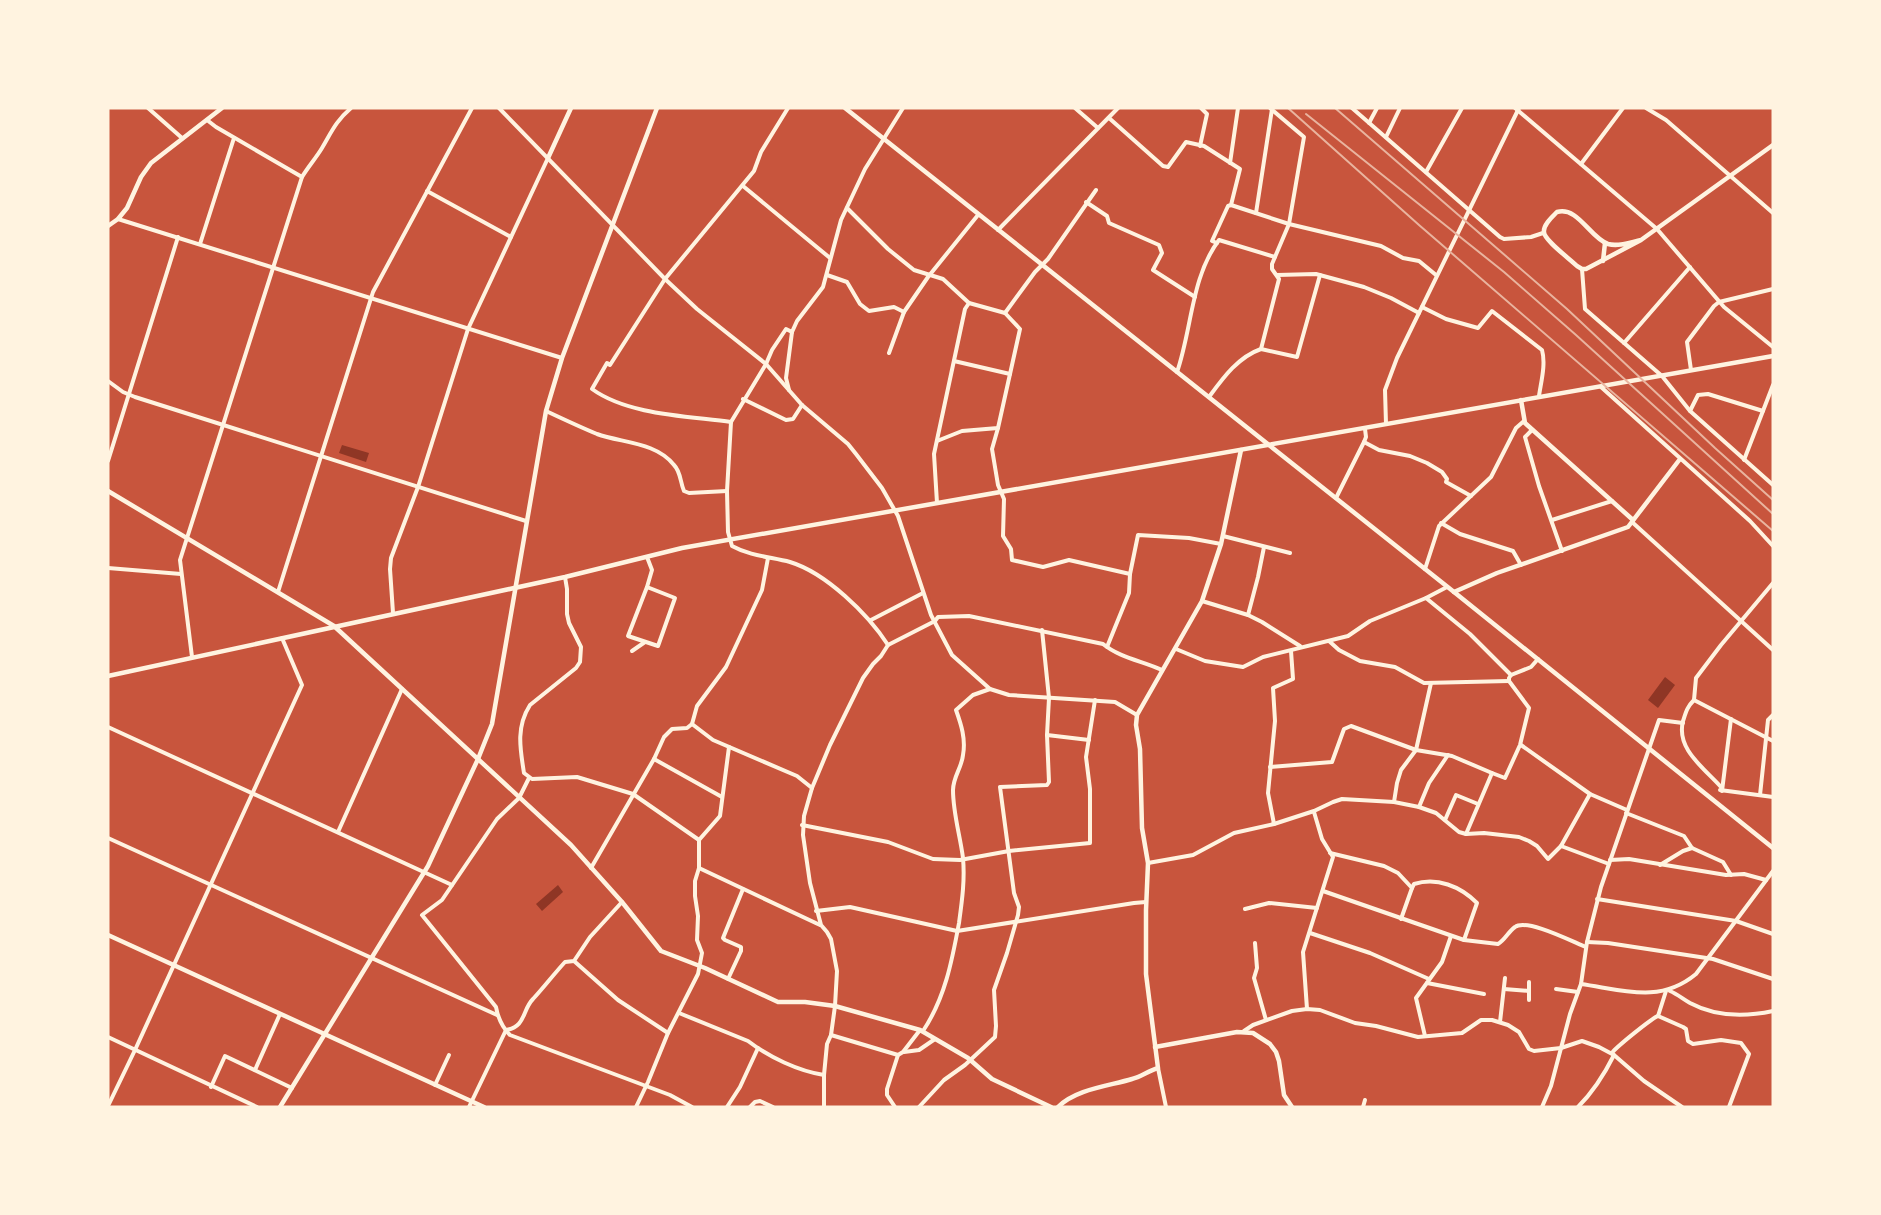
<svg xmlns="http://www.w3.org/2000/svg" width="1881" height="1215" font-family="Quicksand,sans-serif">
<rect width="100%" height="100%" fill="#c8553d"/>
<!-- water -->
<g fill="#8f3625">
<polygon points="342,445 369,453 366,462 339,453"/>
<polygon points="1665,677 1675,685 1658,708 1648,700"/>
<polygon points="558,885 563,892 542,911 536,904"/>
</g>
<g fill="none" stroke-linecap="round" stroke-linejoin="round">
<!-- minor -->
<g stroke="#fff3e0" stroke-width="4">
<polyline points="148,108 182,138"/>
<polyline points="499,108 665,279 697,309 766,364 802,405 848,444 856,454 882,488 898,516 931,615 952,655 990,689 1009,695 1115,702 1137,715"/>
<polyline points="1075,108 1098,128"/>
<polyline points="1352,108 1500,237 1504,239 1531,237 1543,233"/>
<polyline points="1515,108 1657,229 1724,307 1773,347"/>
<polyline points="1646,108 1666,120 1773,213"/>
<polyline points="1109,118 1163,166 1168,167 1186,142 1204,146 1240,169 1231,205 1228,206 1212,241 1217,243"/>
<polyline points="1369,123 1377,108"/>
<polyline points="1386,137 1400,108"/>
<polyline points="1200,146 1207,114 1201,108"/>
<polyline points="1230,163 1238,108"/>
<polyline points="1581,164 1623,108"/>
<polyline points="1426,172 1462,108"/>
<path d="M302,177c6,-10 14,-19 20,-29 10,-17 14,-27 29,-40"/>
<polyline points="743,186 830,258"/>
<polyline points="427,191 511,237"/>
<polyline points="1086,202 1107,216 1109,223 1159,245 1162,253 1153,270 1195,297"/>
<polyline points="1231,205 1289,224 1381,246 1403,258 1419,261 1436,275"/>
<polyline points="847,208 888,249 914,270 943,279 969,303 1005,313 1020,329 998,428 962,431 937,441"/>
<polyline points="1256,213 1272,109"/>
<polyline points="118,219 562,358"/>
<polyline points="998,230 1118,108"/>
<polyline points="200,244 234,138"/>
<polyline points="1582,269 1585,309 1662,376 1690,411 1773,485"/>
<polyline points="827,275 847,282 860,304 869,311 894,307 904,312"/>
<polyline points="1277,275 1316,274 1364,287 1391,298 1419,313"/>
<path d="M1422,307l24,12 32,9 14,-17 50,39c4,14 -1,32 -3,46"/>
<polyline points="1005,313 1035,272 1048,259 1096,190"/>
<polyline points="1624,343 1690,267"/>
<polyline points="1261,349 1297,357 1320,275"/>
<polyline points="889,353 904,312 928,277 978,215"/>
<polyline points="954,361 1010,374"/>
<polyline points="1691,370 1687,342 1714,306 1719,302 1773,289"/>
<path d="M1177,372c15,-43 14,-95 42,-132l56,17"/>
<polyline points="108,381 123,392 135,397 526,521"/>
<polyline points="1601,387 1750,521 1773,546"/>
<polyline points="789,390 786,378 792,332"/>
<path d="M1209,397c14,-19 29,-40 52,-48l18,-70 -7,-10v-5l17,-40 15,-87 -34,-29"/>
<polyline points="743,399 786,420 793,419 802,405"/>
<path d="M546,411c17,8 34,16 51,23 25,9 59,8 77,31 7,7 6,17 10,26l5,2 38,-2"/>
<polyline points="1690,411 1698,395 1708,394 1763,411"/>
<path d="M731,422c-44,-6 -103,-7 -139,-33l15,-26 3,2 55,-86 89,-108 7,-19 27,-44"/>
<polyline points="1386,424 1385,390 1397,358 1519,108"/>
<polyline points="998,428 992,449 998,485 1004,499 1003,536 1011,549 1012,560 1043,567 1069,560 1130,574"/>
<polyline points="1532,430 1525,437 1539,486 1562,551"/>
<polyline points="1364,442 1379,450 1410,456 1427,463 1442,472 1447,479 1446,482 1471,496"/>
<polyline points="1744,460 1773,385"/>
<polyline points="108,461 178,237"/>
<polyline points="1336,498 1364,442 1366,437 1365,429"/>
<polyline points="937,503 934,454 965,309 969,303"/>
<polyline points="1552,520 1612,501"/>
<polyline points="1632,522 1773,650"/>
<polyline points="1441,523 1460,534 1513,551 1521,565"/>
<polyline points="1223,536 1290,553"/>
<polyline points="108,568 181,574"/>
<polyline points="1425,569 1439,526 1491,477 1516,428 1524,421"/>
<path d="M565,577l2,12v25l2,9 12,24 -1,15 -4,6 -46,37c-14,22 -10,43 -6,68l8,6 45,-2 56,17 66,46"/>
<polyline points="1773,583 1721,645 1696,678 1694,700 1773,741"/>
<polyline points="647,587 675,598 658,646 628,636 647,587 652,570 647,557"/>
<polyline points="1447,587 1426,598 1470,634 1511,675"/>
<polyline points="278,592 373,292 472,108"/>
<polyline points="1202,601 1248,615 1262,622 1300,646"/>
<polyline points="393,613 390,569 391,558 418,487 468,329 548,158"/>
<polyline points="1248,615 1258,577 1264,547"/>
<polyline points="871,620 923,593"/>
<polyline points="1329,641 1339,650 1360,661 1395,667 1424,683 1509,681"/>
<path d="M888,645c-20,-31 -62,-72 -98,-83 -19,-5 -40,-6 -58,-16l-4,-14 -1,-41 4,-69 35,-58 6,-14 14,-21 6,3 5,-11 26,-34 18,-67 24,-51 38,-61"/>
<polyline points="1107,647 1129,593 1130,574 1138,535 1189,538 1221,544"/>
<polyline points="1176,649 1205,661 1243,667 1263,657 1348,636 1370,621 1426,598"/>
<polyline points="632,651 645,642"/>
<polyline points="192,657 180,560 302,177 216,127 207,120"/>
<path d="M1694,700c-7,7 -8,12 -11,21 -7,28 20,46 38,66"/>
<polyline points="692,724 713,740 797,776 812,788"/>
<polyline points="108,727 452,885"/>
<polyline points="1047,735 1089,740"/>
<polyline points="1521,745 1590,794 1627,810"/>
<polyline points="654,759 722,797"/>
<polyline points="1270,767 1332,762 1344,729 1351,726 1416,750 1452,756 1492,773"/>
<path d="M529,778l-10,20 -22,21 -55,81 -20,15 74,92c2,11 6,20 14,28l160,60 22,12"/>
<polyline points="1720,790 1773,797"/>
<polyline points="1722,791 1731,719"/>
<polyline points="1760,795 1768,720 1773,715"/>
<polyline points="1394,802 1397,783 1401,770 1416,750 1431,683"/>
<polyline points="1419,807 1429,783 1448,755"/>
<polyline points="1626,813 1684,836 1692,848"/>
<polyline points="1445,820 1456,795 1478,804"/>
<polyline points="1274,824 1268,793 1275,721 1273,688 1293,679 1291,651"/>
<polyline points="802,825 888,842 933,859 960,860 1009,851 1090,843 1090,789 1086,757 1095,700"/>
<polyline points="338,832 402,689"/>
<polyline points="1466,834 1492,773 1505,778 1520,745 1529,708 1509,681 1509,678 1511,675 1531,667 1538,659"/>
<polyline points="108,838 497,1015"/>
<polyline points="1561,846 1609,864"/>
<polyline points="1330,853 1384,866 1398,873 1412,888 1401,919"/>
<polyline points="1610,860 1629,859 1726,875 1744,874 1766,880"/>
<polyline points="1148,863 1193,855 1234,833 1274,824 1314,811 1333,802 1342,799 1394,802 1419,807 1436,813 1459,832 1466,834 1484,833 1519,837 1529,841 1537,846 1548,859 1561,846 1590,794"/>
<polyline points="1660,865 1683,851 1692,848 1723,862 1731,875"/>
<polyline points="591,868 654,759 664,737 672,729 687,728 692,724 697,706 726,667 762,590 768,558"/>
<polyline points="699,868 820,925"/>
<path d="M1412,888l2,-4c23,-7 46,2 63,19l-13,37"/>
<path d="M1323,891l141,49 34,4c7,-4 10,-12 17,-17 12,-9 58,15 71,20"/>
<polyline points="1597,899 1736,921 1773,934"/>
<polyline points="1245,909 1269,903 1317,908"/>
<polyline points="816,911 850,907 957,931 1134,903 1146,902"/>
<polyline points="1310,933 1370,953 1429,979"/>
<polyline points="1587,942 1608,943 1713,959 1773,979"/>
<polyline points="1255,943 1257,968 1254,978 1266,1020"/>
<polyline points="574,961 618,1000 668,1033"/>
<polyline points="728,979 741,951 741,947 725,940 723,938 743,889"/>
<polyline points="1427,983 1484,994"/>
<path d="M1581,984c42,6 79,20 115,-10l77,-103"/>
<polyline points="1504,989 1529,991"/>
<polyline points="1556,989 1578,992"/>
<path d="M1670,991c7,3 13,8 20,12 26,14 55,14 83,8"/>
<polyline points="1529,1000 1529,982"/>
<polyline points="1307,1009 1303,952 1333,857 1322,839 1314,812"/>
<path d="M679,1013l69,28c21,16 50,30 76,34"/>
<polyline points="1658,1016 1683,1027 1686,1029 1688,1041 1693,1044 1721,1040 1741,1043 1749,1054 1729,1107"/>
<polyline points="1500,1022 1505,978"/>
<path d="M923,1031c22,-33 29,-70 36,-108 3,-22 6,-43 4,-65 -3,-23 -10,-45 -10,-68 0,-13 9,-23 10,-35 3,-16 -2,-31 -7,-45l17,-15 17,-6"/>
<polyline points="1244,1031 1253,1025 1292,1011 1307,1009 1320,1010 1355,1023 1376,1026 1418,1037 1462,1033 1481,1020 1492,1020 1508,1025 1519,1032 1529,1049 1534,1051 1561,1048 1582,1041 1599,1047 1614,1055 1644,1081 1682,1107"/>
<polyline points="831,1035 898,1055"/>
<polyline points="1425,1036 1416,998 1442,962 1451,936"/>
<polyline points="108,1037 257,1107"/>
<polyline points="904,1052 919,1050 935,1039"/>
<path d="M1612,1053c3,-5 40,-35 46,-37l8,-25"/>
<polyline points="1158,1068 1166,1107"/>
<polyline points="255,1070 280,1014"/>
<polyline points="435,1085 449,1055"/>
<polyline points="211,1087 225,1056 292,1088"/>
<polyline points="108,1106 135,1050 302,685 282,638"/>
<path d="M469,1107l37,-77c20,-3 16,-20 27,-31 11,-12 21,-25 32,-37l9,-1 16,-24 32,-35"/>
<polyline points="636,1107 648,1082 668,1033 698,974 702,953 697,940 698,916 695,896 695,881 699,868 699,840 720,816 729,747"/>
<polyline points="727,1107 740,1087 758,1048"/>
<polyline points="750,1107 755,1102 760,1101 773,1107"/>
<path d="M824,1107v-32l3,-31 4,-9 4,-29 2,-35 -6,-32 -4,-7 -6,-7 -11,-42 -7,-48 1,-19 8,-28 18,-43 33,-67 10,-14 8,-8 7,-11 47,-24 3,-4 31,-1 134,28c17,14 40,17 59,26"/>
<polyline points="895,1107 887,1095 887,1089 898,1055 903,1052 920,1030"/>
<polyline points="919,1107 944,1080 965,1065 995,1037 996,1026 994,990 1007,953 1018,915 1019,907 1014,893 1000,787 1047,785 1049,782 1047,735 1049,698 1042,630"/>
<polyline points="1363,1107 1365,1100"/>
<polyline points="1542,1107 1551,1086 1570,1014 1581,984 1587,942 1601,887 1659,720 1683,723"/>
<path d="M1578,1107c16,-16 26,-32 36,-52"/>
</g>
<!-- tertiary -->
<g stroke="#fff3e0" stroke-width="4.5">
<polyline points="548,158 571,108"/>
<polyline points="108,226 118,219 127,208 141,177 151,163 222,108"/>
<path d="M1641,240c-10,2 -22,7 -33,4 -18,-6 -30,-38 -51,-32 -5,5 -14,13 -13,20 0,8 26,27 33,34l5,3h4l55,-29 132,-95"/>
<polyline points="1603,261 1605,243"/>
<polyline points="1521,400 1525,423 1633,520"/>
<polyline points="108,491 334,626 571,845 622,902 661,951 705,968 778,1002 805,1002 835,1006 920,1030 968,1058 992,1079 1051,1107"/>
<polyline points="1454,592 1497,573 1628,527 1680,459"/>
<polyline points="108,676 565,577 682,548 1773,356"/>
<polyline points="108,935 484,1107"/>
<polyline points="1155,1047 1237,1032 1253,1033 1270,1044 1276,1052 1279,1061 1284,1095 1292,1107"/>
<polyline points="280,1107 428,866 478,759 492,724 546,411 562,358 657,108"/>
<path d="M1058,1107c18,-18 51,-21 74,-28 9,-2 16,-8 26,-11l-12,-94v-64l2,-47 -6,-35 -2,-79 -4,-24 1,-10 65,-114 19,-57 20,-94"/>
</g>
<!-- secondary -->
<polyline stroke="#fff3e0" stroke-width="4.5" points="845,108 1454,592 1773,848"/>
<!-- rail -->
<g stroke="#e9b49f" stroke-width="2">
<polyline points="1288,108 1419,225 1773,531"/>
<polyline points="1335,108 1567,309 1715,448 1773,500"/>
<polyline points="1306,114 1504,272 1576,335 1773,514"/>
</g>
</g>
<!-- border -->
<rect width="1881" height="1215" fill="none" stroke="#fff3e0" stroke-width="219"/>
</svg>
